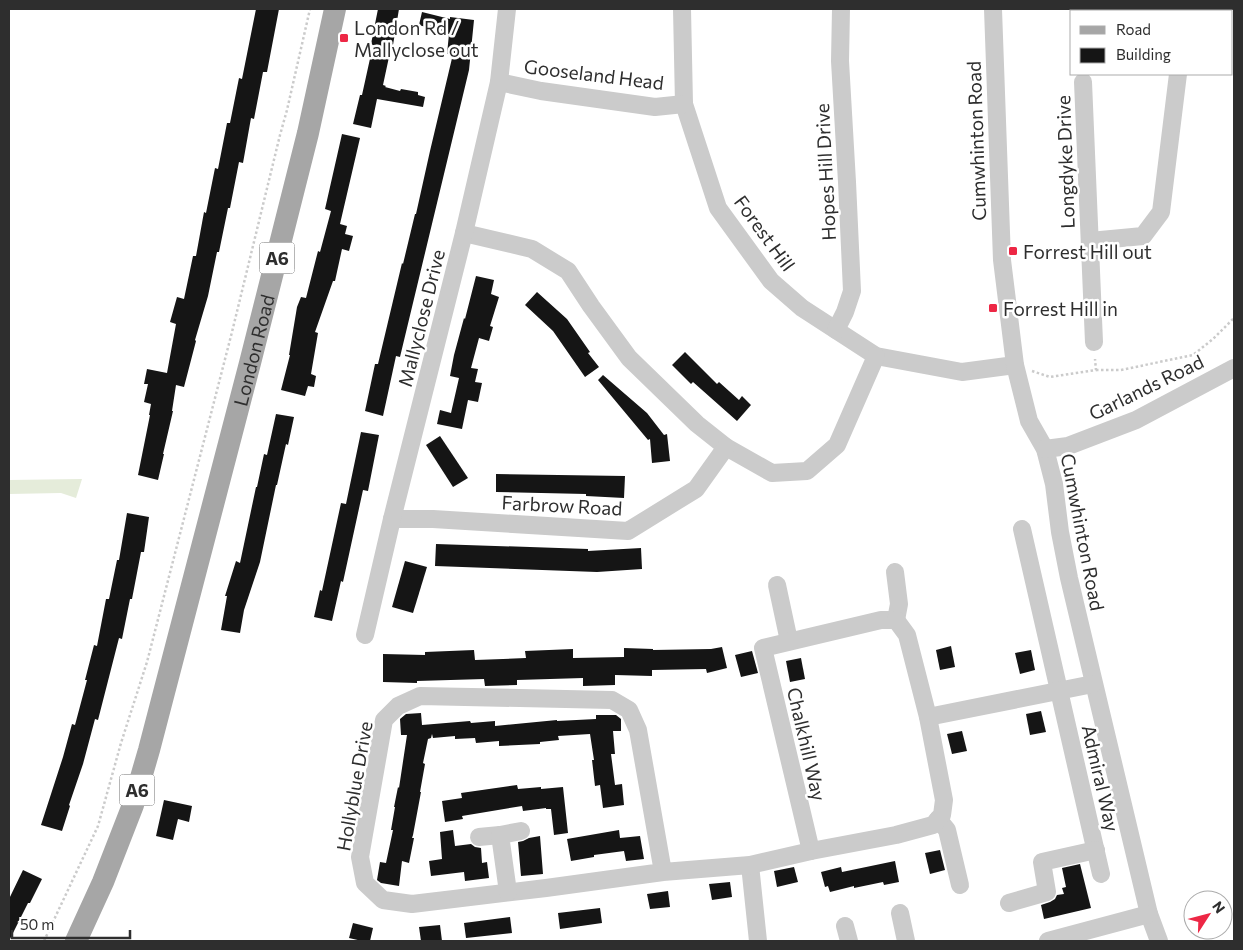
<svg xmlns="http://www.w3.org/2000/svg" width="1243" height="950" font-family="Commissioner,sans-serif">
<rect width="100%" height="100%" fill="#fff"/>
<!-- green -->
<polygon fill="#e5ecda" points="82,479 76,498 61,493 9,494 9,480"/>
<!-- building -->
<g fill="#151515">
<polygon points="256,9 279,9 267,72 263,72 254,119 251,118 243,163 239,162 230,208 228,208 219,252 217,252 208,296 195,340 196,341 184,387 176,385 172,411 173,411 163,454 164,454 158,480 138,475 150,415 149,415 151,404 144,402 148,384 144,384 147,369 167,373 176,324 170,322 177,297 184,299 193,256 196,256 204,212 206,213 215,168 218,169 227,123 230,123 239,78 242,79"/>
<polygon points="378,9 399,9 391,57 389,57 383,85 386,86 385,87 400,91 401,89 418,92 418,95 425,97 423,107 377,99 371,128 353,124 360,95 362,95 373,45 371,44"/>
<polygon points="422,12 450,19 450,17 474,20 469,70 400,357 396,356 383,416 365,411 375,364 378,364 402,263 403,264 415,214 416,214 430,151 453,54 447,54 449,34 419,25"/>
<polygon points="342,134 360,138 340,224 347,226 345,234 353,236 349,251 342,249 335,281 333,281 315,332 318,333 311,374 316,376 314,387 308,386 305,396 281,390 290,355 289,355 297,307 301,297 306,298 318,251 320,252 331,211 325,209"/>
<polygon points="476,276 494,280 491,294 499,297 490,326 493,327 489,341 479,338 471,368 478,369 475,382 482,383 478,402 468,400 462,429 437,424 440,410 451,413 459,378 450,376 454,355 464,318 465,319"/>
<polygon points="537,292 567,319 590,352 588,353 599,367 585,377 553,331 525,305"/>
<polygon points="685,352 717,384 719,382 739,400 742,396 751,405 737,421 693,382 691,384 672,365"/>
<polygon points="603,375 647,413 664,435 667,434 670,461 652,463 650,439 648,440 598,380"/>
<polygon points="276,414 294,417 288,445 286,444 277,485 276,485 260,562 244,610 240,633 221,630 227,596 225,596 236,561 240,563 256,487 257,487 264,454 267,455"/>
<polygon points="361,432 379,435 368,491 363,490 343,582 341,581 332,621 314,617 320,590 322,591 341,503 346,504"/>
<polygon points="440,436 468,478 453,487 426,445"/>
<polygon points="496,474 625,476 624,498 586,496 586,494 496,492"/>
<polygon points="127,513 149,517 144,552 141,552 132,599 130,599 122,639 119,638 98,720 95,719 83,764 69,805 70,806 62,831 41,825 63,757 72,724 75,725 87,680 85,680 94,645 97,646 106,599 109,599 117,560 119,560"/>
<polygon points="436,544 588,549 588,551 641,548 642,569 597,572 435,566"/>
<polygon points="405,561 427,567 413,613 392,607"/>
<polygon points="951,646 955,667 940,670 936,650"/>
<polygon points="722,647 727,668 707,673 706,669 652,670 652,676 615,675 615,685 583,686 583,678 517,680 517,685 485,686 484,679 417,681 417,683 383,682 383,654 425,655 425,652 474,650 475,660 526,658 525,651 573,649 573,658 624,657 624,648 653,649 653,650 711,649"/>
<polygon points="1031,650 1035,670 1020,674 1015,653"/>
<polygon points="752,651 758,673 741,677 735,655"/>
<polygon points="801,658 805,679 790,682 786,661"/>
<polygon points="1041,711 1046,732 1030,735 1026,714"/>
<polygon points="421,713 422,725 470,721 471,723 495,721 495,726 557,720 557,721 596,719 596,715 616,715 621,719 621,731 613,731 615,754 611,754 615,785 622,784 624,805 603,808 600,785 595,786 592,760 594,760 590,734 558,736 559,740 540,742 540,744 499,746 499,741 476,743 475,738 455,739 455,736 433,738 432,734 431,738 428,739 423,763 425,764 420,792 421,792 413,835 412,838 414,838 409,863 402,861 399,886 381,883 377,880 380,862 386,863 393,830 391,830 395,807 394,807 398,787 399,788 407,735 401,735 400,719 406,714"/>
<polygon points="962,731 967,751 952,754 947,734"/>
<polygon points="517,785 518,789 541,787 541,789 563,787 568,833 554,835 551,809 546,809 546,808 523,811 522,806 462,816 463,819 445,822 442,801 462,798 461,793"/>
<polygon points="164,800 192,806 189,822 178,819 173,840 156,836"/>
<polygon points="453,830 455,846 471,844 475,847 481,848 482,863 487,862 489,878 465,881 464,872 431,876 429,861 442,859 440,832"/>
<polygon points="619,830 620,838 640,836 644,859 626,861 624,851 594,855 594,857 571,861 567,839"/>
<polygon points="540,836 543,874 521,876 518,842 523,841 529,838"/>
<polygon points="940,850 945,870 930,874 925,853"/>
<polygon points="895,861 899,882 884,885 883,882 854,888 854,886 830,892 828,886 825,887 821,872 841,867 842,872"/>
<polygon points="1080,864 1091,908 1044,919 1041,905 1050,902 1055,899 1057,895 1064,894 1062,888 1066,887 1062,868"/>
<polygon points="794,867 798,882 777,887 774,871"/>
<polygon points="23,870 42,879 30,903 28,903 9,941 9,899"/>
<polygon points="730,882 732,897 712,900 709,884"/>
<polygon points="668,891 670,907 650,909 647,894"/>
<polygon points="600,908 602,923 560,929 558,913"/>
<polygon points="510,917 512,933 466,938 464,923"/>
<polygon points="353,923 373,928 370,941 362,941 349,938"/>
<polygon points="440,925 442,941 421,941 419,927"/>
</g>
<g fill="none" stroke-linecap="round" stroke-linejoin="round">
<!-- path -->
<g stroke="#cbcbcb" stroke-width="2.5" stroke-dasharray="2.5 2.5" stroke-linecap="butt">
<polyline points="1096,370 1121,370 1193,355 1213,339 1234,318"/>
<polyline points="1032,371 1050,377 1096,370 1095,359"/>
<polyline points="44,941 98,826 121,743 147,662 232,332 280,135 287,110 310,9"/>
</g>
<!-- minor -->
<g stroke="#cbcbcb" stroke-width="18">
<polyline points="682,9 684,104 718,208 771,281 802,308 876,356 962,372 1015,365"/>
<polyline points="993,9 1002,260 1015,365 1029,421 1045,449 1054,484 1060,532 1069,578 1149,914 1159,941"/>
<polyline points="1187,11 1187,9"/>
<polyline points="499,82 541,91 655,107 684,104"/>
<polyline points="1083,82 1094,342"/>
<polyline points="464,233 532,249 568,271 591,306 629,358 697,424 726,447 772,473 807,471 837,445 876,356"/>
<polyline points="1090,241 1143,236 1161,212 1178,74"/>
<polyline points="836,330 845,312 852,291 847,182 840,61 841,9"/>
<polyline points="1045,449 1068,446 1136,420 1234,368"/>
<polyline points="392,519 433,519 628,531 696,489 726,447"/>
<polyline points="1022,529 1101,874"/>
<polyline points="895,572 899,604 896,620"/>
<polyline points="777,585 789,641"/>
<polyline points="365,635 392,519 464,233 499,82 507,9"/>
<polyline points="928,717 1093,684"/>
<polyline points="938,819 947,830 960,885"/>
<polyline points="479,837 500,835"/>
<polyline points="811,851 763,648 881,620 896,620"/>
<polyline points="750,865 758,941"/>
<polyline points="663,872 638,730 629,710 612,700 420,696 398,706 384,720 360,857 365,883 383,900 412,904 546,888 663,872 750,865 811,851 896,835 933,825 942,815 944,800 928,717 907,635 896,620"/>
<polyline points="508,892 500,835 521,831"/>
<polyline points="1009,903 1047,892 1042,862 1096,850"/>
<polyline points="900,913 906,941"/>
<polyline points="845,926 849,941"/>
<polyline points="1048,941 1149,914"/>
</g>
<!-- major -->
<path stroke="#a6a6a6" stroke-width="22" id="s1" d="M76,941l27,-59 30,-77 16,-55 101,-387 58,-230 27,-124"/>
</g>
<!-- markers -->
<g fill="#ed2745" stroke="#fff" stroke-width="2">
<rect x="339" y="33" width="10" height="10" rx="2.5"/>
<rect x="1008" y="246" width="10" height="10" rx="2.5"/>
<rect x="988" y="303" width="10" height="10" rx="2.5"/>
</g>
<g text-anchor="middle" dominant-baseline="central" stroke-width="5" stroke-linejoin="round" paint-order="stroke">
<!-- shield labels -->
<g fill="#fff" stroke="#6d6d6d" stroke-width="1">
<rect x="259.5" y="242.5" width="35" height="31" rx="4"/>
<rect x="119.5" y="774.5" width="35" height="31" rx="4"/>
</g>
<g font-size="18" font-weight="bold" fill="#2e2e2e">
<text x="277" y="258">A6</text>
<text x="137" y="790">A6</text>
</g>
<!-- poi labels -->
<g font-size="19" fill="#2e2e2e" stroke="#fff" text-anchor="start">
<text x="354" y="27">London Rd /<tspan x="354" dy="22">Mallyclose out</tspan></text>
<text x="1023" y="251">Forrest Hill out</text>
<text x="1003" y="308">Forrest Hill in</text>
</g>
<!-- street labels -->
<g font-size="19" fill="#2e2e2e" stroke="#fff">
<text transform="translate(594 74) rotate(7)">Gooseland Head</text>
<text transform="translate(976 141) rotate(-92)">Cumwhinton Road</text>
<text transform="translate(1065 162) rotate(-92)">Longdyke Drive</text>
<text transform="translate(825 172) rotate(-93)">Hopes Hill Drive</text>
<text transform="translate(765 233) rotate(54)">Forest Hill</text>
<text transform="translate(421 318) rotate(-76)">Mallyclose Drive</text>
<text stroke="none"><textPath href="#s1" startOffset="618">London Road</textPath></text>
<text transform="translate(1146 387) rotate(-26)">Garlands Road</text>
<text transform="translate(562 505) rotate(3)">Farbrow Road</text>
<text transform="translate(1083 532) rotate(79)">Cumwhinton Road</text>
<text transform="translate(807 744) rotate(77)">Chalkhill Way</text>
<text transform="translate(1101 778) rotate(77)">Admiral Way</text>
<text transform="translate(354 786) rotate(-80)">Hollyblue Drive</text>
</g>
</g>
<!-- border -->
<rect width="1243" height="950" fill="none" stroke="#2e2e2e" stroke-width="20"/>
<!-- legend -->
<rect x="1070" y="10" width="162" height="65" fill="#ffffff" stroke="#ababab"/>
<rect x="1080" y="26" width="25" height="8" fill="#a6a6a6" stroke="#ababab"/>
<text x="1116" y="35" font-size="15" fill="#2e2e2e">Road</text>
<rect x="1080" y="48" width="25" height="15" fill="#151515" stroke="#ababab"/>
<text x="1116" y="60" font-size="15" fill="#2e2e2e">Building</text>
<!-- north arrow -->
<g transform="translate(1208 915) rotate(54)"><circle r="24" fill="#ffffff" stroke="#ababab"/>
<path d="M0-4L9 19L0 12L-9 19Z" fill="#ed2745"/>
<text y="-8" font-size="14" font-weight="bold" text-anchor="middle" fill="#2e2e2e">N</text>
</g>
<!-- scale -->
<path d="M12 930v8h118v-8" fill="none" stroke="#2e2e2e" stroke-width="2.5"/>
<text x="20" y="930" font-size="15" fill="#2e2e2e" stroke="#ffffff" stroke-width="4" paint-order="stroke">50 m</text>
</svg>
